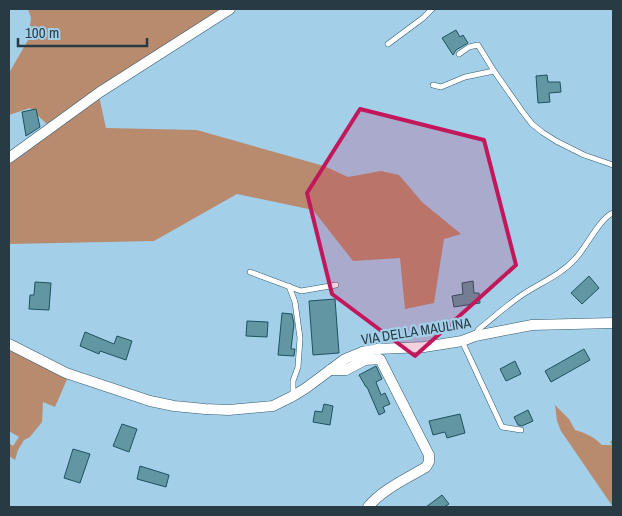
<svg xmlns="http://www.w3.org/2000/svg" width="622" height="516" font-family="'Archivo Narrow',sans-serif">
<rect width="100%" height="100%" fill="#a3cfe9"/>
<!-- green -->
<g fill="#b98b6e">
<polygon points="28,9 221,9 99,96 106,128 197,130 324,166 348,177 381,171 399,175 422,202 461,234 444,239 434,303 405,309 400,258 353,261 313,210 237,194 154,241 9,244 9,161 51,128 30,108 9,115 9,73 28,40 31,18"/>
<polygon points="9,347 68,377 55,407 43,402 42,422 30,437 24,440 18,450 15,460 9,456 9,443 13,446 19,437 9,431"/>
<path d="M555,405l14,14 6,11c11,3 19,7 27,15h10l-2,-3 3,-3v68l-52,-76 -4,-10z"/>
</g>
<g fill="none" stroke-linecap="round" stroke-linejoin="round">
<!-- stream -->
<polyline stroke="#9b8ad7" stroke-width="2.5" points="16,158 25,153"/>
</g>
<!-- building -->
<g fill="#6196a2" stroke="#1d535e">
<polygon points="456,30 460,37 463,35 468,43 456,50 453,55 442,38"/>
<polygon points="547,75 548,82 560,82 561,92 549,93 550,102 538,103 536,76"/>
<polygon points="36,109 40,127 26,136 22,112"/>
<polygon points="589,276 599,288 582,304 571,293"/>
<polygon points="473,281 474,293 479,293 480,303 454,307 452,296 463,294 462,283"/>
<polygon points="35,282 51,283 49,310 29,309 30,295 34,295"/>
<polygon points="335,299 339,353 313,355 309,301"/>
<polygon points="282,313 292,314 294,324 291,349 295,349 294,356 278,355"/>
<polygon points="247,321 268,322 267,337 246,336"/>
<polygon points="85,332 114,344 117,336 132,341 126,360 100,351 99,354 80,346"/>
<polygon points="584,349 590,360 551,382 545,371"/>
<polygon points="515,361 521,374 506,381 500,369"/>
<polygon points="376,366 382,379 376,382 381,395 385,393 390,404 383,407 385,412 379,415 367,387 366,387 359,375"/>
<polygon points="324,404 333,406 330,425 313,422 315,411 322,412"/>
<polygon points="528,410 533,421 522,426 518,425 514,417"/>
<polygon points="460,414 465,433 447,438 445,432 433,435 429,421"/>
<polygon points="122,424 137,429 129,452 113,446"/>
<polygon points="73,449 90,454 80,483 64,478"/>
<polygon points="140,466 169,475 166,487 137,479"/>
<polygon points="442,495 449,504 444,507 426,507"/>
</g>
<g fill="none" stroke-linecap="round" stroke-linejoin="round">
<defs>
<g id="service">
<polyline points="388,44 423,18 432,9"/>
<polyline points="459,54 469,47 478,45 494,71 522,111 532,124 542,132 556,141 584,155 613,165"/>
<polyline points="433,85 441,87 465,77 494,71"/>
<polyline points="250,272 301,291 336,285"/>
<polyline points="289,286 295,302 300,338 298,367 293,381 293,396"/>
<path d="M475,335l4,-6c14,-11 28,-24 43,-34 18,-12 39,-20 54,-37 11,-12 24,-40 37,-45"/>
<polyline points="462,341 502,427 521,430"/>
</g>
<g id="minor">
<polyline points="9,158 100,92 230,9"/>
<polyline points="9,344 66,373 150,401 174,406 205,409 229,410 273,406 293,396 306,388 345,359 362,352 377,349 424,347 462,341 475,336 532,325 613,323"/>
<path d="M330,370h16l19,-10 15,-1 49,96v7l-3,5c-20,12 -43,22 -58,40"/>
</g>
</defs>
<!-- service casing -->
<use href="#service" stroke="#305a70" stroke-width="6"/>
<!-- minor casing -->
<use href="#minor" stroke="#305a70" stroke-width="11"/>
<!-- service -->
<use href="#service" stroke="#fff" stroke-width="5"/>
<!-- minor -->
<use href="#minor" stroke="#fff" stroke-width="10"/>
</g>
<!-- marked area -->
<path fill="#c2185b" fill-opacity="0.2" stroke="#c2185b" stroke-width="4" stroke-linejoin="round" d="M360,109l124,31 32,125 -101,91 -83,-62 -25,-101z"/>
<g text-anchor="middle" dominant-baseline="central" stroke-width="4.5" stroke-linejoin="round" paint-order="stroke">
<!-- street labels -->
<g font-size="14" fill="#283a44" stroke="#a3cfe9">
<text transform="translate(416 331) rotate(-9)">VIA DELLA MAULINA</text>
</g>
</g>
<!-- border -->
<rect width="622" height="516" fill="none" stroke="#283a44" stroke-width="20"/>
<!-- scale -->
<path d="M18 38v8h129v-8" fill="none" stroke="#283a44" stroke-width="2.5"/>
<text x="25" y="38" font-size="15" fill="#283a44" stroke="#a3cfe9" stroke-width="4" paint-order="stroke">100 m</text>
</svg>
